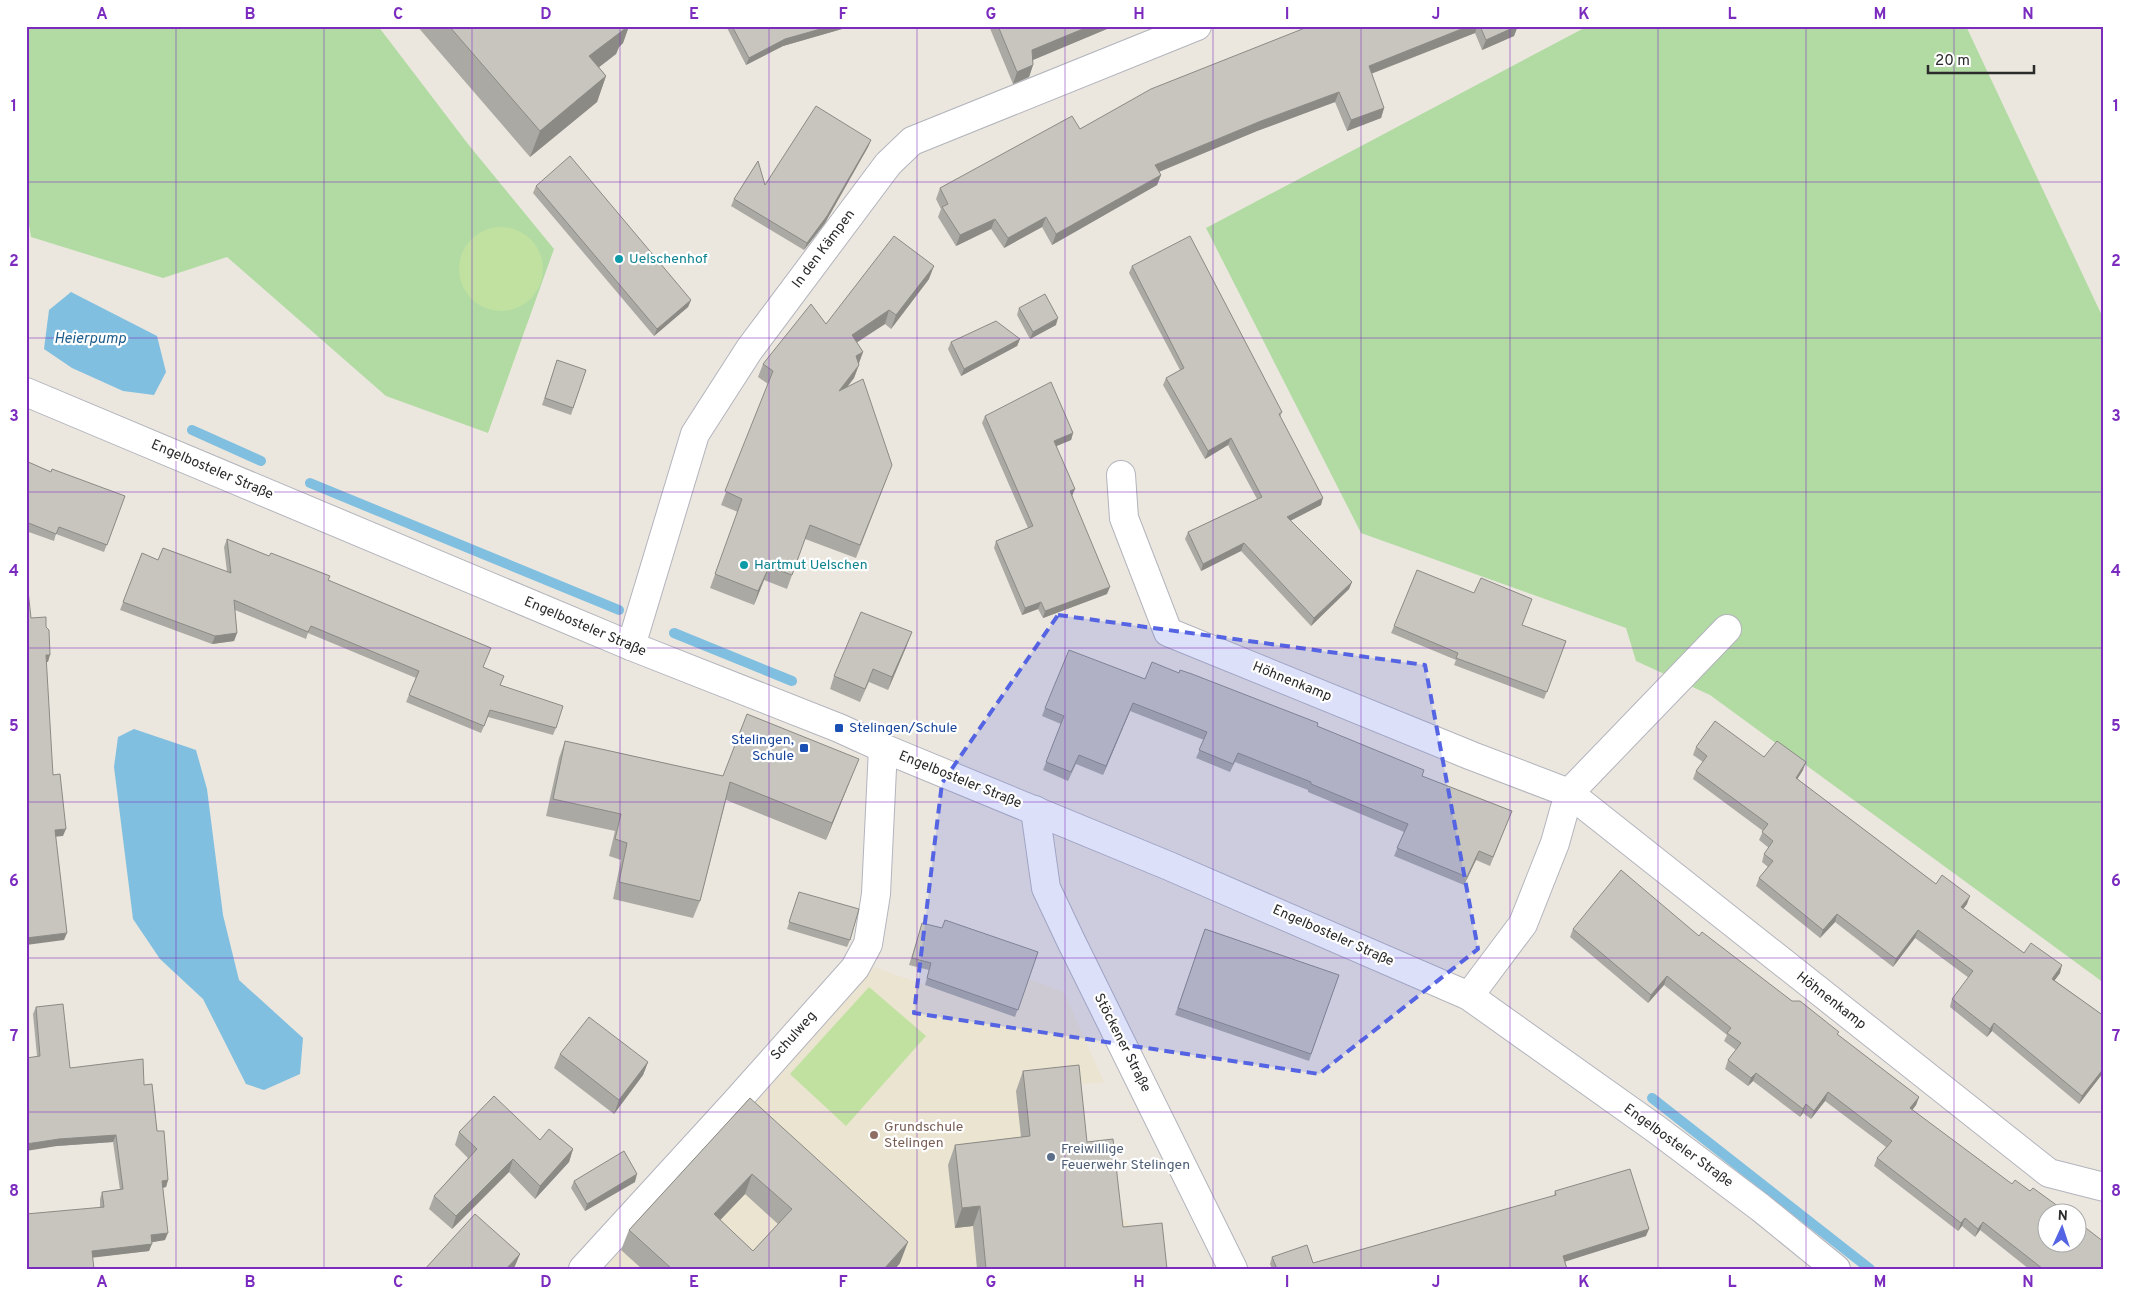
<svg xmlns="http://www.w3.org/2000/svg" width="2130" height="1295" font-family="Overpass,sans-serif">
<rect width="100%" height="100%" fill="#ebe7df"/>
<!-- education -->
<polygon fill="#ebe4d1" points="874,967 1015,1017 1029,979 1064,992 1104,1082 1016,1091 1112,1210 1154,1243 1157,1269 604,1269 746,1114"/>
<!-- green -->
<g fill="#b2dba3">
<polygon points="26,26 378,26 468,144 554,249 488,433 386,396 227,257 163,278 31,237 26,207"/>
<polygon points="1588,26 1966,26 2104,320 2104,983 1710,695 1636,661 1626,628 1361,533 1206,228"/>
</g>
<!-- pitch -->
<g fill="#c0e1a0">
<circle cx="501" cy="269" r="42"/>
<polygon points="869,987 926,1036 846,1126 790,1074"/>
</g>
<!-- water -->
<g fill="#80bfe0">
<polygon points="71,292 157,336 166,372 154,395 123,391 72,368 44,349 49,310"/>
<polygon points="134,729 196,750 207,789 223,915 239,980 303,1038 300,1074 264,1090 246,1084 203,999 160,959 133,919 114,767 118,737"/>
</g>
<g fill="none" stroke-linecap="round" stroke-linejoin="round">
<!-- stream -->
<g stroke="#80bfe0" stroke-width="10">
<polyline points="192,430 261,461"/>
<polyline points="310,483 619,610"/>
<polyline points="674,633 792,681"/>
<polyline points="1652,1098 1870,1269"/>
</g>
<defs>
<g id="street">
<polyline points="1121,475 1124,518 1168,632 1472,756 1569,793 2049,1173 2104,1187"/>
<polyline points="631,646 695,434 749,350 888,164 912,141 1197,26"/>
<polyline points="1035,810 1046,888 1071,941 1233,1269"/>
<polyline points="1469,996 1523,924 1555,843 1569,793 1727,629"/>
<polyline points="583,1269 734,1104 855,968 868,944 876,894 883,748"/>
</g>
<polyline id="secondary" points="26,392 631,646 839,728 883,748 1169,866 1469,996 1656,1129 1761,1208 1836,1269"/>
</defs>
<!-- street casing -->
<use href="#street" stroke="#b3b4bd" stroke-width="30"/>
<!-- secondary casing -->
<use href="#secondary" stroke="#b3b4bd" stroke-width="30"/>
<!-- street -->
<use href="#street" stroke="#fff" stroke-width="28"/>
<!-- secondary -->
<use href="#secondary" stroke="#fff" stroke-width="28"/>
</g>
<!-- wall -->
<g fill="#aba9a3" fill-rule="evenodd">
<polygon points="417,26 629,26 623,43 619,47 616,54 599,67 606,76 597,102 530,157"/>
<polygon points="726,26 843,26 842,29 783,46 746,65"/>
<polygon points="989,26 1114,26 1033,60 1033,65 1029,77 1013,84"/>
<polygon points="1310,26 1522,26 1517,28 1514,36 1482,50 1475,33 1371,74 1384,108 1381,118 1347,131 1335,102 1257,131 1159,172 1161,175 1157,185 1052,245 1042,227 1004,248 991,229 956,246 938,217 941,209 936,199 940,188 1080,129"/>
<polygon points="871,140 868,147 825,223 804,250 731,206 734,199 765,185"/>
<polygon points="536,186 691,300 688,307 654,336 533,193"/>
<polygon points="1132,266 1282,412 1280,417 1321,505 1290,521 1352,582 1349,589 1311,626 1241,551 1201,571 1185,539 1188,532 1257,499 1228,445 1205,459 1163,385 1166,378 1180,370 1129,273"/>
<polygon points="929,279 891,329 885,324 856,342 863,352 854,378 847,387 887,478 856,558 805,539 787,589 764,580 754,605 710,588 738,512 721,505 768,384 758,377 763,364"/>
<polygon points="1019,308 1056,325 1030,339 1017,315"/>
<polygon points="1020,339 1017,346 961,376 948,349 951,342"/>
<polygon points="557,360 586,370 571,415 542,405"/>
<polygon points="985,416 1073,433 1071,440 1056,446 1072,496 1107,594 1043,618 1038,609 1022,615 994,548 996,541 1028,528 982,423"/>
<polygon points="26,461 51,472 125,496 104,552 56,534 54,541 26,531"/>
<polygon points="227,539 328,580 483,668 501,685 556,728 553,735 488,717 481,733 406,702 416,678 308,633 306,639 235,610 237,633 234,641 212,644 120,610 142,553 158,560 227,572 224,547"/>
<polygon points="1522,625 1566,641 1544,699 1454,665 1456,660 1391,633 1394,626"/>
<polygon points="907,645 888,690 869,682 860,702 830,689 834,676"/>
<polygon points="1179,673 1317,726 1422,776 1512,811 1490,866 1476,860 1464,885 1394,856 1404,832 1308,792 1308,790 1235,762 1230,772 1196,758 1204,740 1130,711 1103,775 1076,764 1068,781 1043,770 1061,724 1042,716 1045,708 1145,679"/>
<polygon points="565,741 723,776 852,776 826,840 726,800 700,901 693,918 613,899 621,860 609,856 615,831 546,816 559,758"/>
<polygon points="1696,747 1764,757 1803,770 1797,779 1936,884 1967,904 1963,908 2024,953 2060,973 2054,980 2104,1016 2104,1074 2103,1073 2079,1104 1992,1031 1987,1037 1950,1007 1952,999 1969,978 1915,938 1893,967 1835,922 1820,938 1756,886 1759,878 1768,867 1762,862 1764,854 1769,848 1759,840 1763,831 1693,779 1696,771 1703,762 1693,755"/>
<polygon points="799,892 850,940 847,947 787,929"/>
<polygon points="942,928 1038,952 1015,1017 925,985 929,970 909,965 920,930"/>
<polygon points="1205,929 1339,975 1309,1061 1175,1015"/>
<polygon points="1573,929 1699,936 1792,1001 1838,1035 1919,1097 1916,1105 1912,1110 2104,1269 2029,1269 1980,1230 1975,1237 1962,1226 1958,1231 1874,1166 1877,1158 1886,1147 1825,1101 1811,1119 1803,1113 1800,1117 1753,1081 1748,1086 1725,1069 1728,1060 1736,1050 1724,1041 1727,1035 1664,985 1648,1003 1570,937"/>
<polygon points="36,1007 70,1068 144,1085 157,1131 168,1180 166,1187 163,1188 165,1240 151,1242 149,1251 93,1257 26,1269 100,1207 100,1199 102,1192 120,1190 113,1142 57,1146 37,1056 33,1014"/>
<polygon points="560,1054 648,1062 643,1075 614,1114 554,1068"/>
<polygon points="1023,1071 1087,1142 1123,1227 1167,1269 977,1269 973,1226 955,1228 948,1165 955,1145 1021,1137 1016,1091"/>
<path d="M750,1098l150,165 -5,6h-253l-21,-19 8,-20zM745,1194l33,30 -25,27 -33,-31z"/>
<polygon points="459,1132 540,1140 573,1149 569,1162 535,1199 509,1172 452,1229 429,1209 434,1196 468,1158 455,1145"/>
<polygon points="574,1181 635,1182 585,1211 571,1188"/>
<polygon points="1555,1191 1646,1236 1565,1261 1567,1269 1272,1269 1270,1264 1272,1257 1313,1263 1554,1196"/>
</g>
<!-- shaded-wall -->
<g fill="#8b8a85">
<polygon points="623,26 629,26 623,43 619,47 616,54 580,82 589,56"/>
<polygon points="831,26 843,26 842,29 783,46 746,65 749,58 785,39"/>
<polygon points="1090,26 1114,26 1028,62 1032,50"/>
<polygon points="1469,26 1477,26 1475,33 1365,76 1369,66"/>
<polygon points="1514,26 1522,26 1517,28 1514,36 1482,50 1486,40"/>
<polygon points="1033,65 1029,77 1013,84 1017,72"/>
<polygon points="606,76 597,102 530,157 540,131"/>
<polygon points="1339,92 1335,102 1257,131 1151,175 1155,165 1261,121"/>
<polygon points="1384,108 1381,118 1347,131 1351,120"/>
<polygon points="871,140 868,147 825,223 804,250 807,243"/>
<polygon points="1161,175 1157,185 1052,245 1056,234"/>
<polygon points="1046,217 1042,227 1004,248 1008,238"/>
<polygon points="995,219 991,229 956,246 960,235"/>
<polygon points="934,266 929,279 891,329 896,315"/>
<polygon points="691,300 688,307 654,336 657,329"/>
<polygon points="889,310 885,324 847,349 852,335"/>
<polygon points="1058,318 1056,325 1030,339 1033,332"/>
<polygon points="1020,339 1017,346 961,376 964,369"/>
<polygon points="863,352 858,365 856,356"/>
<polygon points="859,365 854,378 834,404 839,391"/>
<polygon points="1073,433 1071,440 1052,448 1054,441"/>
<polygon points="1231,438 1228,445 1205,459 1208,451"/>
<polygon points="1075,489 1072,496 1070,491"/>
<polygon points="1323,498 1321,505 1284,524 1287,517"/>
<polygon points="1244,543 1241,551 1201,571 1203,564"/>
<polygon points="769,567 764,580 754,605 758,591"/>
<polygon points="1352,582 1349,589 1311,626 1314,618"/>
<polygon points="1110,587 1107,594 1043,618 1045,611"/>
<polygon points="1041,602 1038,609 1022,615 1025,608"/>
<polygon points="912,632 907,645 888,690 892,677"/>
<polygon points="237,633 234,641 212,644 215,636"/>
<polygon points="46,655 50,655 48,662 43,662"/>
<polygon points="1133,703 1130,711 1103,775 1106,766"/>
<polygon points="859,759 852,776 826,840 832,823"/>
<polygon points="1806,762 1803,770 1793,786 1796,778"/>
<polygon points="66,829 63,836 52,837 55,830"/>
<polygon points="1479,851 1476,860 1464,885 1467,877"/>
<polygon points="1970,896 1967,904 1959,915 1961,907"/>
<polygon points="1837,914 1835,922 1820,938 1823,930"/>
<polygon points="1918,930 1915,938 1893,967 1896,959"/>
<polygon points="67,933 64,940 26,945 26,938"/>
<polygon points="2062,965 2060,973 2050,987 2052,979"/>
<polygon points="1667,976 1664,985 1648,1003 1651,995"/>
<polygon points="1994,1023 1992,1031 1987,1037 1990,1029"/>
<polygon points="648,1062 643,1075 614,1114 619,1100"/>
<polygon points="2104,1068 2103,1073 2079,1104 2082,1096"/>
<polygon points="1756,1073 1753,1081 1748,1086 1751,1078"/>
<polygon points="1828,1092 1825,1101 1811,1119 1814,1111"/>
<polygon points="1919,1097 1916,1105 1907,1117 1910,1108"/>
<polygon points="1806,1104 1803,1113 1800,1117 1803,1109"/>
<polygon points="116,1135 113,1142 57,1146 26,1151 26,1144 59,1139"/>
<polygon points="573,1149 569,1162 535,1199 540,1186"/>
<polygon points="513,1159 509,1172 452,1229 456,1216"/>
<polygon points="637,1174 635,1182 585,1211 587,1204"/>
<polygon points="752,1174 745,1194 706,1235 714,1214"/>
<polygon points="168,1180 166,1187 159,1188 162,1181"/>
<polygon points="980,1206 973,1226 955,1228 962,1208"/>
<polygon points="1965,1218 1962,1226 1958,1231 1961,1223"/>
<polygon points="1983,1222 1980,1230 1975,1237 1978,1229"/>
<polygon points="1649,1229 1646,1236 1561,1263 1563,1256"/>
<polygon points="168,1233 165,1240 148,1243 151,1235"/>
<polygon points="908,1242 900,1263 895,1269 884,1269"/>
<polygon points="152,1244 149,1251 90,1258 92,1251"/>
<polygon points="520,1254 515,1266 513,1269 506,1269"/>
</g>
<!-- building -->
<g fill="#c7c5be" stroke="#8b8a85" fill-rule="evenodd">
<polygon points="449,26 625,26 626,28 589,56 606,76 540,131"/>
<polygon points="732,26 831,26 785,39 749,58"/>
<polygon points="998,26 1090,26 1032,50 1033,65 1017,72"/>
<polygon points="1310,26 1469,26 1369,66 1384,108 1351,120 1339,92 1261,121 1155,165 1161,175 1056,234 1046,217 1008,238 995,219 960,235 942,207 948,204 940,188 1072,116 1080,129 1151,89"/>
<polygon points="1480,26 1517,26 1486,40"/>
<polygon points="816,106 871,140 827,216 807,243 734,199 758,161 765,185"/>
<polygon points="570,156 691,300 657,329 536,186"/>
<polygon points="894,236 934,266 896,315 889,310 852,335 863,352 856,356 859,365 839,391 863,379 892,465 860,545 810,525 792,575 769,567 758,591 715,574 742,499 725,491 773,371 763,364 811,304 826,324"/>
<polygon points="1190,236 1282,412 1279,414 1323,498 1287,517 1352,582 1314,618 1244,543 1203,564 1188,532 1262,497 1231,438 1208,451 1166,378 1184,368 1132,266"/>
<polygon points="1045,294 1058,318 1033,332 1019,308"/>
<polygon points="996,321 1020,339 964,369 951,342"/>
<polygon points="557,360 586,370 573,408 545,398"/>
<polygon points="1051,382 1073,433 1054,441 1075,489 1070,491 1110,587 1045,611 1041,602 1025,608 996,541 1033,526 985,416"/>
<polygon points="26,461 51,472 52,469 125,496 107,545 59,527 56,534 26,522"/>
<polygon points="227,539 269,556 271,553 330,576 328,580 491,648 483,667 504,676 500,685 563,706 556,728 490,710 484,726 409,695 419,671 311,626 308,632 234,600 237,633 215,636 123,602 142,553 158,560 163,548 231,573"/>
<polygon points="1417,570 1474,593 1481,578 1532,599 1522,625 1566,641 1547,692 1456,658 1458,653 1394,626"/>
<polygon points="26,572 31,618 46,617 46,627 49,630 50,655 46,655 53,775 60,774 66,829 55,830 67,933 26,938"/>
<polygon points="861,612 912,632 892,677 873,669 865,689 834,676"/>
<polygon points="1069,650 1145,679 1152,662 1179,673 1180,670 1192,674 1318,723 1317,726 1424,770 1422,776 1512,811 1493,857 1479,851 1467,877 1397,848 1408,824 1311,784 1311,782 1238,753 1233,764 1199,750 1207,732 1133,703 1106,766 1079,755 1071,772 1046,762 1064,716 1045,708"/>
<polygon points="747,714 859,759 832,823 730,782 700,901 619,882 627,843 615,839 621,814 553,799 565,741 723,776"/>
<polygon points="1715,721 1764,757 1777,741 1806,762 1796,778 1936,884 1942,875 1970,896 1961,907 2024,953 2031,943 2062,965 2052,979 2104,1016 2104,1068 2082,1096 1994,1023 1990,1029 1952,999 1973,971 1918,930 1896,959 1837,914 1823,930 1759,878 1773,861 1764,854 1773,841 1762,832 1768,824 1696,771 1707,756 1696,747"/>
<polygon points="1621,870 1699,936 1702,932 1792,1001 1800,1001 1839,1032 1837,1034 1919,1097 1910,1108 2012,1184 2015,1180 2030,1191 2033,1188 2066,1212 2048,1212 2048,1242 2078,1242 2078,1222 2104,1242 2104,1269 2043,1269 1983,1222 1978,1229 1965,1218 1961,1223 1877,1158 1892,1141 1828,1092 1814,1111 1806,1104 1803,1109 1756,1073 1751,1078 1728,1060 1741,1043 1727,1033 1731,1028 1667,976 1651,995 1573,929"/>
<polygon points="799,892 859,909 850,940 789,922"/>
<polygon points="945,920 1038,952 1018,1010 927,978 931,963 912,958 922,923 942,928"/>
<polygon points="1205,929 1339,975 1311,1054 1178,1008"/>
<polygon points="63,1004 70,1068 143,1059 144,1085 152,1084 157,1131 164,1131 168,1180 162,1181 168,1233 151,1235 152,1244 92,1251 94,1269 26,1269 26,1214 104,1207 102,1192 123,1189 116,1135 59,1139 26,1144 26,1058 40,1056 36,1007"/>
<polygon points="589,1017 648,1062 619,1100 560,1054"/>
<polygon points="1079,1065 1087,1142 1113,1139 1123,1227 1162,1223 1167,1269 986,1269 980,1206 962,1208 955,1145 1030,1136 1023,1071"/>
<polygon points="494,1096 540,1140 549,1129 573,1149 540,1186 513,1159 456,1216 434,1196 477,1149 459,1132"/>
<path d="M750,1098l158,144 -24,27h-212l-43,-39zM752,1174l40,35 -39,42 -39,-37z"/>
<polygon points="624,1151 637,1174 587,1204 574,1181"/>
<polygon points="1630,1169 1649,1229 1563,1256 1567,1269 1534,1269 1534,1268 1531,1269 1277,1269 1272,1257 1307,1245 1313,1263 1556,1195 1555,1191"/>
<polygon points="475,1214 520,1254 506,1269 425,1269"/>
</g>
<!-- marked area -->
<path fill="#5464e3" fill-opacity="0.2" stroke="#5464e3" stroke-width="4" stroke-dasharray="10 6" stroke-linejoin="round" d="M1058,615l367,50 53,284 -159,125 -405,-61 28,-230z"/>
<!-- grid -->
<path fill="none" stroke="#7b2cbf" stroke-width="1" stroke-opacity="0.55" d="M176,26v1243M324,26v1243M472,26v1243M620,26v1243M769,26v1243M917,26v1243M1065,26v1243M1213,26v1243M1361,26v1243M1510,26v1243M1658,26v1243M1806,26v1243M1954,26v1243M26,182h2078M26,338h2078M26,492h2078M26,648h2078M26,802h2078M26,958h2078M26,1112h2078"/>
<!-- markers -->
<g fill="#0f9aa8" stroke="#fff" stroke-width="2">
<circle cx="619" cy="259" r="5"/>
<circle cx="744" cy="565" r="5"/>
</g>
<g fill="#1a4fb4" stroke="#fff" stroke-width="2">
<rect x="834" y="723" width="10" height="10" rx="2.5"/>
<rect x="799" y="743" width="10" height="10" rx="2.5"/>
</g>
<circle fill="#8d6e63" stroke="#fff" stroke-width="2" cx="874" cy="1135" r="5"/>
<circle fill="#5c6f8a" stroke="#fff" stroke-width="2" cx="1051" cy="1157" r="5"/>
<g text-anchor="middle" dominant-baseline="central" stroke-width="4.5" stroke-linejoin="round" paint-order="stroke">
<!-- street labels -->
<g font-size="14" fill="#2b2b2b" stroke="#fff">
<text transform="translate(824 249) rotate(-53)">In den Kämpen</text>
<text transform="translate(212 470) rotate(23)">Engelbosteler Straße</text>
<text transform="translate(585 627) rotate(23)">Engelbosteler Straße</text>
<text transform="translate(1292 682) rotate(22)">Höhnenkamp</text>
<text transform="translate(960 780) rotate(22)">Engelbosteler Straße</text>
<text transform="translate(1333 936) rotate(24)">Engelbosteler Straße</text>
<text transform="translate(1831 1001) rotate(38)">Höhnenkamp</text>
<text transform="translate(794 1036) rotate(-48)">Schulweg</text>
<text transform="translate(1122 1043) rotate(63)">Stöckener Straße</text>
<text transform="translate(1678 1146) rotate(36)">Engelbosteler Straße</text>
</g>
<!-- culture labels -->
<g font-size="14" fill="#0d838f" stroke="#fff" text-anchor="start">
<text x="629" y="259">Uelschenhof</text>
<text x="754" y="565">Hartmut Uelschen</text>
</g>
<!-- transit labels -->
<g font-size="14" fill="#164399" stroke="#fff" text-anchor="start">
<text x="849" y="728">Stelingen/Schule</text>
<text x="794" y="740" text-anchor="end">Stelingen,<tspan x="794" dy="16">Schule</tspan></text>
</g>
<!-- education labels -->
<g font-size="14" fill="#785e54" stroke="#fff" text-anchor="start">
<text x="884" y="1127">Grundschule<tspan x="884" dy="16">Stelingen</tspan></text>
</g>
<!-- service labels -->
<g font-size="14" fill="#4e5e75" stroke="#fff" text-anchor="start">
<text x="1061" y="1149">Freiwillige<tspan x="1061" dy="16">Feuerwehr Stelingen</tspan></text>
</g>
<!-- water labels -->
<g font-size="15" font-style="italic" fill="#1f5e8c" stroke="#fff">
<text x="90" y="339">Heierpump</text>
</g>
</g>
<!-- border -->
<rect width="2130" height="1295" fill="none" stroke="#ffffff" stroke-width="55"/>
<!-- north arrow -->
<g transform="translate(2062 1228) rotate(3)"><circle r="24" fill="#ffffff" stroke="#aaaaaa"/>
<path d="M0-4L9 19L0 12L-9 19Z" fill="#5464e3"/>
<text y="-8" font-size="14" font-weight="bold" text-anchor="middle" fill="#2b2b2b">N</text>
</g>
<!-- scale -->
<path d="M1928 65v8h106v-8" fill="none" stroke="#2b2b2b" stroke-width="2.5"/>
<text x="1935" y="65" font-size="15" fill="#2b2b2b" stroke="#ffffff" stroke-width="4" paint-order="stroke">20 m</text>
<rect x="28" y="28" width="2074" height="1240" fill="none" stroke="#7b2cbf" stroke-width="2"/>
<g font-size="16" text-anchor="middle" font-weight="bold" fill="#7b2cbf">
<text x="102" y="19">A</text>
<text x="250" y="19">B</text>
<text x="398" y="19">C</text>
<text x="546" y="19">D</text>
<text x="694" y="19">E</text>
<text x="843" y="19">F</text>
<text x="991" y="19">G</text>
<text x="1139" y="19">H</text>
<text x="1287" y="19">I</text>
<text x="1436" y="19">J</text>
<text x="1584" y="19">K</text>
<text x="1732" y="19">L</text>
<text x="1880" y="19">M</text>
<text x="2028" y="19">N</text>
<text x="14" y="111">1</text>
<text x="2116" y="111">1</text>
<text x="14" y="266">2</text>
<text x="2116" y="266">2</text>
<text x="14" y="421">3</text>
<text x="2116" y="421">3</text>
<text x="14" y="576">4</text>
<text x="2116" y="576">4</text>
<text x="14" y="731">5</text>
<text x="2116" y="731">5</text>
<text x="14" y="886">6</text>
<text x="2116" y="886">6</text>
<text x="14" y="1041">7</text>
<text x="2116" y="1041">7</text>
<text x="14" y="1196">8</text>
<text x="2116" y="1196">8</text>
<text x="102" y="1287">A</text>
<text x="250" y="1287">B</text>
<text x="398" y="1287">C</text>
<text x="546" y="1287">D</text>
<text x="694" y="1287">E</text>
<text x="843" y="1287">F</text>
<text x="991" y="1287">G</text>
<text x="1139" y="1287">H</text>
<text x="1287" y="1287">I</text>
<text x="1436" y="1287">J</text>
<text x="1584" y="1287">K</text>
<text x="1732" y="1287">L</text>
<text x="1880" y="1287">M</text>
<text x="2028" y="1287">N</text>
</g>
</svg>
